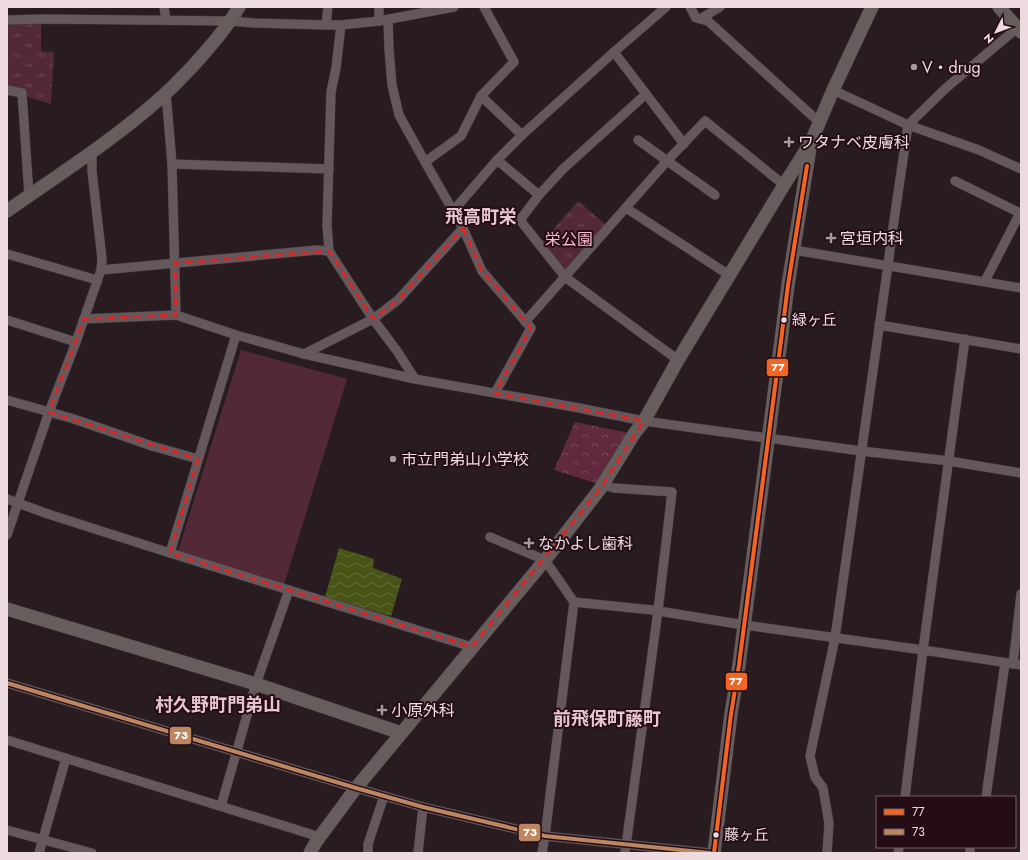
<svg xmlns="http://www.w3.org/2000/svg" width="1028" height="860" font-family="Jost,'Noto Sans JP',sans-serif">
<defs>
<pattern id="grass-tufts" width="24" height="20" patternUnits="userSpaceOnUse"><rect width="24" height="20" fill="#532938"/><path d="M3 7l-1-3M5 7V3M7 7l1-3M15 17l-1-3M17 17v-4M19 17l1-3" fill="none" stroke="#6c4754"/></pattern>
<pattern id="forest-crowns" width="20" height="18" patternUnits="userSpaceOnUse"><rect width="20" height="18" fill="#61293e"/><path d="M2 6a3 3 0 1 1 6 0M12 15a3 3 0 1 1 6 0" fill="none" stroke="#78475a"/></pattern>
<pattern id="water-waves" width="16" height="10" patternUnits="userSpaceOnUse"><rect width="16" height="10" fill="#475415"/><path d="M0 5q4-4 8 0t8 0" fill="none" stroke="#626c37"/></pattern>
</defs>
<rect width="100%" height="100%" fill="#291c20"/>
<!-- grass -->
<g fill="url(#grass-tufts)">
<polygon points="41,21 41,51 54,52 51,104 25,96 7,88 7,22"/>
<polygon points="578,201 606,225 565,272 542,242"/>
</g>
<!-- forest -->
<polygon fill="url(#forest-crowns)" points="575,422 634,434 602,485 554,470"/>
<!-- pitch -->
<polygon fill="#532938" points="241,350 347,379 284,585 178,551"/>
<!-- water -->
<polygon fill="url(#water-waves)" points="339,548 374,559 373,568 402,579 391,616 325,597"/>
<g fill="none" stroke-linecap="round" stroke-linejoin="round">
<defs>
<g id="street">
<polyline points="164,7 166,20"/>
<polyline points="690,7 696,18 708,21 819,122"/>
<polyline points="700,19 720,7"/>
<polyline points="7,20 44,19 230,21 254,23 326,25 341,25 379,21 454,7"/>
<polyline points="388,20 389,49 392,85 399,115 425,162 463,228 482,271 531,328 495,393"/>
<polyline points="379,21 379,7"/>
<polyline points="326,25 328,7"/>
<polyline points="341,25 336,68 331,92 327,225 329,251 373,319 397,351 415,379"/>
<polyline points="614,52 684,144"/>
<polyline points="7,90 22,93 29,195"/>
<polyline points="833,90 908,125 979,150 1021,169"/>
<polyline points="166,93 172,164 176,315"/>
<polyline points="646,94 563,169 539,195 520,220 565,277 678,360"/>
<polyline points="481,96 522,135"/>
<polyline points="638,140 715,195"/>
<polyline points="497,160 539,195"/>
<polyline points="425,162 461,136 481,96 514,62 484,7"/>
<polyline points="172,164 329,169"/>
<polyline points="955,181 1020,213"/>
<polyline points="626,208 729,275"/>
<polyline points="453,211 497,160 522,135 614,52 666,7"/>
<polyline points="794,250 1021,288"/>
<polyline points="7,254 97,280"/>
<polyline points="101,270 317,250 329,251"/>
<polyline points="985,281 1020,213 1021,214"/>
<polyline points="84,319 176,315 236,335"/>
<polyline points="7,320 76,342"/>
<polyline points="525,322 667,161 705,121 784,185"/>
<polyline points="879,325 1021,349"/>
<polyline points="304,354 373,319 398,300 463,228"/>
<polyline points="7,400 74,419 152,446 198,459"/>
<polyline points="602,485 614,488 672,492 658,611 625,853"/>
<polyline points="7,499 48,514 170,553 472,647"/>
<polyline points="7,535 49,412 76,342 101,270 102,259 92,171 92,152"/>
<polyline points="490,537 545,560 574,602 545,836 542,853"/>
<polyline points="170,553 236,335 304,354 415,379 574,407 644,421 861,451 949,461 1021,473"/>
<polyline points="574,602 652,610 744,625 923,650 1021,665"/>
<polyline points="1013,664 1021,594"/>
<polyline points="7,683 356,788 423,807 545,836 710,853"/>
<polyline points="7,740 320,837"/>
<polyline points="905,797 923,650 965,339"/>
<polyline points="986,797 1005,663"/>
<polyline points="221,806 256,684 289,590"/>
<polyline points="7,830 92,853"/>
<polyline points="39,853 66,758"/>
<polyline points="368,853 368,844 384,796"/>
<polyline points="418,853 423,807"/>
<polyline points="827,853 829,823 823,788 815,777 810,756 835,638 888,265 891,241 908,125 946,88 1010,34 1018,28 1021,28"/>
<polyline points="898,853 899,847"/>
<polyline points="970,853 970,847"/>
</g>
<g id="secondary">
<polyline points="999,7 1021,32"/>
<path d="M7,211c54,-38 110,-73 159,-118 9,-8 17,-17 26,-26 17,-19 34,-38 47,-60"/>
<polyline points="7,609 256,684 401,733"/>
<polyline points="310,853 316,842 356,788 545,560 600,489 634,434 644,421 678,360 784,185 811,142 833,90 872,7"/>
<polyline points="714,853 731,714 739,665 782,333 788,285 810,148"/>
</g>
</defs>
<!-- street casing -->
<use href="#street" stroke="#45393d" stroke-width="10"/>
<!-- secondary casing -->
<use href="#secondary" stroke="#45393d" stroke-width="14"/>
<!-- street -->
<use href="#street" stroke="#64585c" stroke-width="9"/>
<!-- secondary -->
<use href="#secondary" stroke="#665d5c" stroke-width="13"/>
<defs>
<polyline id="bus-1" points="714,853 731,714 739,665 782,333 788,285 807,166"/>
<polyline id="bus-2" points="7,683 356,788 423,807 545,836 710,853"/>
</defs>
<!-- bus-1 casing -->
<use href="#bus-1" stroke="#250d16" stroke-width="7"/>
<!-- bus-2 casing -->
<use href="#bus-2" stroke="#250d16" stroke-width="7"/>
<!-- bus-1 -->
<use href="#bus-1" stroke="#f26522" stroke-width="4"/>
<!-- bus-2 -->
<use href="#bus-2" stroke="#bb8660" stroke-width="4"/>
</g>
<!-- marked area -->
<path fill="none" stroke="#d62828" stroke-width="3" stroke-dasharray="8 5" stroke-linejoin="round" d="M463,228l19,43 49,57 -36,65 149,28 -44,68 -128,158 -302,-94 28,-94 -149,-47 35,-93 92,-4 -1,-52 154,-12 44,68 25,-19z"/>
<!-- markers -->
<g fill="#a8989d" stroke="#250d16" stroke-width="1.5">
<circle cx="914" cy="67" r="4"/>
<path d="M787 136h4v4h4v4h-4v4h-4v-4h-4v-4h4z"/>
<path d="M829 232h4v4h4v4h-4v4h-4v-4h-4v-4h4z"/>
<circle cx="393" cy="459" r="4"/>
<path d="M527 537h4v4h4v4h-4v4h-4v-4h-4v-4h4z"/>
<path d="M380 704h4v4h4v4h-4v4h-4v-4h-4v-4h4z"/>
</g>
<g fill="#eddbe0" stroke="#250d16" stroke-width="1.5">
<circle cx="784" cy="320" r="3.5"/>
<circle cx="716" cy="835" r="3.5"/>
</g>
<g text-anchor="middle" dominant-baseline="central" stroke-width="4" stroke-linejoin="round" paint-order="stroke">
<!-- bus labels -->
<g font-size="15" fill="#eddbe0" stroke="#250d16" text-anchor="start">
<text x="792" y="320">緑ヶ丘</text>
<text x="724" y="835">藤ヶ丘</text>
</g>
<!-- poi labels -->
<g font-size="16" fill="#eddbe0" stroke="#250d16" text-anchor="start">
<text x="922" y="67">V・drug</text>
<text x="798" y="142">ワタナベ皮膚科</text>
<text x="840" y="238">宮垣内科</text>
<text x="401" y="459">市立門弟山小学校</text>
<text x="538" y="543">なかよし歯科</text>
<text x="391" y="710">小原外科</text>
</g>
<!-- park labels -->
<g font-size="16" fill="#f9bbcf" stroke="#250d16">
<text x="569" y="239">栄公園</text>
</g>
<!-- quarter labels -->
<g font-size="18" font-weight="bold" fill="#e7c4ce" stroke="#250d16">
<text x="481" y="217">飛高町栄</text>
<text x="218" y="705">村久野町門弟山</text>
<text x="607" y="719">前飛保町藤町</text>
</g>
</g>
<g stroke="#250d16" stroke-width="1.5">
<rect x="766" y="358" width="23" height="19" rx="4" fill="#f26522"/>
<rect x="725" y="672" width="23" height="19" rx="4" fill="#f26522"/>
<rect x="169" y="726" width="23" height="19" rx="4" fill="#bb8660"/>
<rect x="518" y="823" width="23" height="19" rx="4" fill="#bb8660"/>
</g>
<g font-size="11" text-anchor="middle" font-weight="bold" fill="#fff">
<text x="778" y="371">77</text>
<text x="736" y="685">77</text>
<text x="181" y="739">73</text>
<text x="530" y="836">73</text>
</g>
<!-- border -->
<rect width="1028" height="860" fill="none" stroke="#eddbe0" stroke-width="16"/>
<!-- legend -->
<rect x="876" y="796" width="140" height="52" fill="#250d16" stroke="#755f67"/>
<rect x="884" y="809" width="20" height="6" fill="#f26522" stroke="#755f67"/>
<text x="912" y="816" font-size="12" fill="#eddbe0">77</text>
<rect x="884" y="829" width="20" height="6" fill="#bb8660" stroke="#755f67"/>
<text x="912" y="836" font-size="12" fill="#eddbe0">73</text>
<!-- north arrow -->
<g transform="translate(996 32) rotate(228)" stroke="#250d16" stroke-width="3" paint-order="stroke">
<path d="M0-3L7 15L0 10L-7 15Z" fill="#eddbe0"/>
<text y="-6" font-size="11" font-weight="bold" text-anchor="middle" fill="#eddbe0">N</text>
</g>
</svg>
